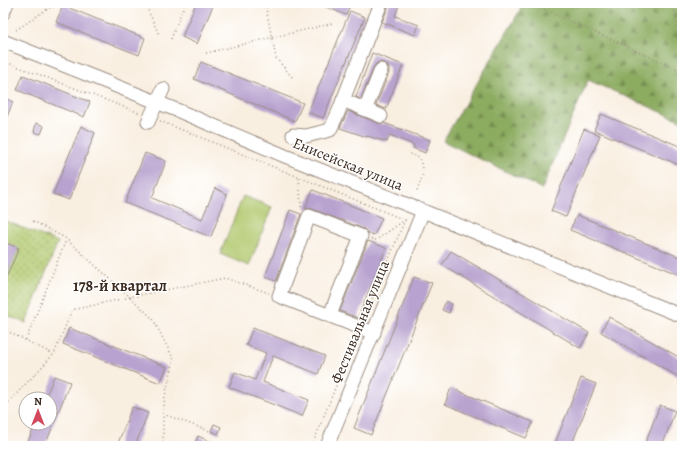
<svg xmlns="http://www.w3.org/2000/svg" width="685" height="449" font-family="Alegreya,serif">
<defs>
<pattern id="green-dots" width="8" height="8" patternUnits="userSpaceOnUse"><rect width="8" height="8" fill="#b1c86d"/><path d="M2 2h.1M6 6h.1" fill="none" stroke="#91a359" stroke-width="1.8" stroke-linecap="round"/></pattern>
<pattern id="forest-firs" width="22" height="20" patternUnits="userSpaceOnUse"><rect width="22" height="20" fill="#8cac60"/><path d="M5 1l3.5 6h-7zM16 11l3.5 6h-7z" fill="#748c4f"/></pattern>
</defs>
<rect width="100%" height="100%" fill="#fff"/>
<filter id="ink" filterUnits="userSpaceOnUse"><feTurbulence type="fractalNoise" baseFrequency=".025" numOctaves="2"/><feDisplacementMap in="SourceGraphic" scale="8" xChannelSelector="R" yChannelSelector="G"/><feConvolveMatrix kernelMatrix="1 2 1 2 8 2 1 2 1" color-interpolation-filters="sRGB"/></filter>
<filter id="wash" filterUnits="userSpaceOnUse"><feTurbulence type="fractalNoise" baseFrequency=".012" numOctaves="4" result="noise"/><feDisplacementMap in="SourceGraphic" scale="16" xChannelSelector="R" yChannelSelector="G"/><feGaussianBlur stdDeviation="0.9" result="paint"/><feColorMatrix in="noise" values="0 0 0 0 0 0 0 0 0 0 0 0 0 0 0 0 0 1.4 0 .05"/><feComposite in="paint" operator="in"/></filter>
<g filter="url(#wash)">
<rect width="100%" height="100%" fill="#f9efe1"/>
<!-- green -->
<polygon fill="url(#green-dots)" stroke="#767946" points="3,220 58,242 26,323 3,314"/>
<!-- forest -->
<polygon fill="url(#forest-firs)" stroke="#646b3f" points="511,3 682,3 682,121 588,80 542,189 443,141 522,7"/>
<!-- pitch -->
<polygon fill="#b1c86d" stroke="#767946" points="243,196 272,207 249,266 220,254"/>
<g id="blocks">
<!-- building -->
<g fill="#b8a2cf">
<polygon points="64,3 71,3 69,8 145,38 139,55 56,22"/>
<polygon points="196,3 214,3 197,44 182,37"/>
<polygon points="316,3 351,3 346,15"/>
<polygon points="390,3 400,3 395,16 419,25 415,35 382,22"/>
<polygon points="350,11 365,17 323,118 308,112"/>
<polygon points="372,53 403,65 386,109 376,105 389,73 389,68 387,65 384,63 379,62 376,64 374,67 361,99 356,97"/>
<polygon points="201,62 303,103 295,121 194,79"/>
<polygon points="23,75 90,102 84,117 17,90"/>
<polygon points="3,97 13,102 3,126"/>
<polygon points="348,111 378,123 382,124 384,123 430,140 425,153 413,148 414,145 390,135 387,142 367,136 367,137 340,128"/>
<polygon points="601,114 682,147 682,166 594,130"/>
<polygon points="36,123 44,126 41,134 34,132"/>
<polygon points="81,126 95,133 69,200 53,194"/>
<polygon points="584,129 600,135 566,217 551,211"/>
<polygon points="145,153 166,161 152,198 202,219 215,188 227,194 211,237 125,203"/>
<polygon points="313,190 382,218 374,235 368,233 364,229 312,209 305,208"/>
<polygon points="290,210 301,214 276,281 265,277"/>
<polygon points="577,215 682,258 682,276 570,230"/>
<polygon points="368,241 386,248 358,318 340,311"/>
<polygon points="3,242 19,248 3,285"/>
<polygon points="451,251 589,333 580,348 442,265"/>
<polygon points="414,277 432,283 371,435 354,428"/>
<polygon points="446,301 452,304 449,313 442,310"/>
<polygon points="609,317 682,359 682,379 601,332"/>
<polygon points="69,328 167,367 160,383 63,344"/>
<polygon points="253,328 325,356 318,374 273,356 263,382 309,400 302,416 229,387 235,372 255,380 266,353 246,345"/>
<polygon points="54,376 70,382 45,446 31,446 27,444 36,423 50,423 50,399 45,399"/>
<polygon points="581,378 596,384 571,446 554,446"/>
<polygon points="451,388 533,422 526,438 445,404"/>
<polygon points="660,405 675,411 662,446 644,446"/>
<polygon points="132,407 148,413 135,446 117,446"/>
<polygon points="214,424 221,427 218,434 211,431"/>
<polygon points="198,436 221,446 194,446"/>
</g>
</g>
</g>
<g filter="url(#ink)">
<use href="#blocks" fill-opacity="0" stroke="#9a8c80" stroke-width="1"/>
<g fill="none" stroke-linecap="round" stroke-linejoin="round">
<defs>
<g id="minor">
<polyline points="3,13 7,3"/>
<polyline points="3,41 179,111 285,156 423,211 682,316"/>
<polyline points="343,100 381,116"/>
<polyline points="365,110 381,70"/>
<polyline points="148,122 163,89"/>
<polyline points="293,135 306,136 330,130 338,113 381,3"/>
<polyline points="330,315 361,236 309,216 279,296 374,333"/>
<polyline points="327,446 423,211"/>
</g>
</defs>
<!-- minor casing -->
<use href="#minor" stroke="#9a8c80" stroke-width="15"/>
<!-- path -->
<g stroke="#9a8c80" stroke-width="1.5" stroke-dasharray="1 3" stroke-linecap="butt">
<polyline points="145,3 159,35"/>
<polyline points="265,3 276,58 293,78"/>
<polyline points="525,3 545,10 682,71"/>
<polyline points="674,3 682,69"/>
<polyline points="16,30 49,8 78,3"/>
<polyline points="171,39 185,3"/>
<polyline points="206,53 334,23"/>
<polyline points="3,61 140,113"/>
<polyline points="160,121 405,220 364,318"/>
<polyline points="410,154 420,158 423,174 417,191"/>
<polyline points="299,178 301,206 303,208"/>
<polyline points="33,221 65,238 130,297 153,319 174,360 165,396 163,414 163,446"/>
<polyline points="371,239 376,240 405,220"/>
<polyline points="3,329 53,354"/>
<polyline points="26,340 66,240"/>
<polyline points="3,408 54,354 72,310 130,297 225,278 269,293"/>
<polyline points="163,414 223,436"/>
<polyline points="3,442 12,446"/>
<polyline points="312,446 355,338"/>
</g>
<!-- minor -->
<use href="#minor" stroke="#fff" stroke-width="13"/>
</g>
</g>
<g text-anchor="middle" dominant-baseline="central" stroke-width="3" stroke-linejoin="round" paint-order="stroke">
<!-- street labels -->
<g font-size="15" fill="#3b2a1e" stroke="#fff">
<text transform="translate(348 164) rotate(22)">Енисейская улица</text>
<text transform="translate(360 322) rotate(-68)">Фестивальная улица</text>
</g>
<!-- neighbourhood labels -->
<g font-size="16" font-weight="bold" fill="#3b2a1e" stroke="#fff">
<text x="120" y="286">178-й квартал</text>
</g>
</g>
<!-- margin -->
<rect width="685" height="449" fill="none" stroke="#fff" stroke-width="16"/>
<!-- north arrow -->
<g transform="translate(38 411)"><circle r="19" fill="#ffffff" stroke="#b1aaa5"/>
<path d="M0-3L7 15L0 10L-7 15Z" fill="#d1495b"/>
<text y="-6" font-size="11" font-weight="bold" text-anchor="middle" fill="#3b2a1e">N</text>
</g>
</svg>
